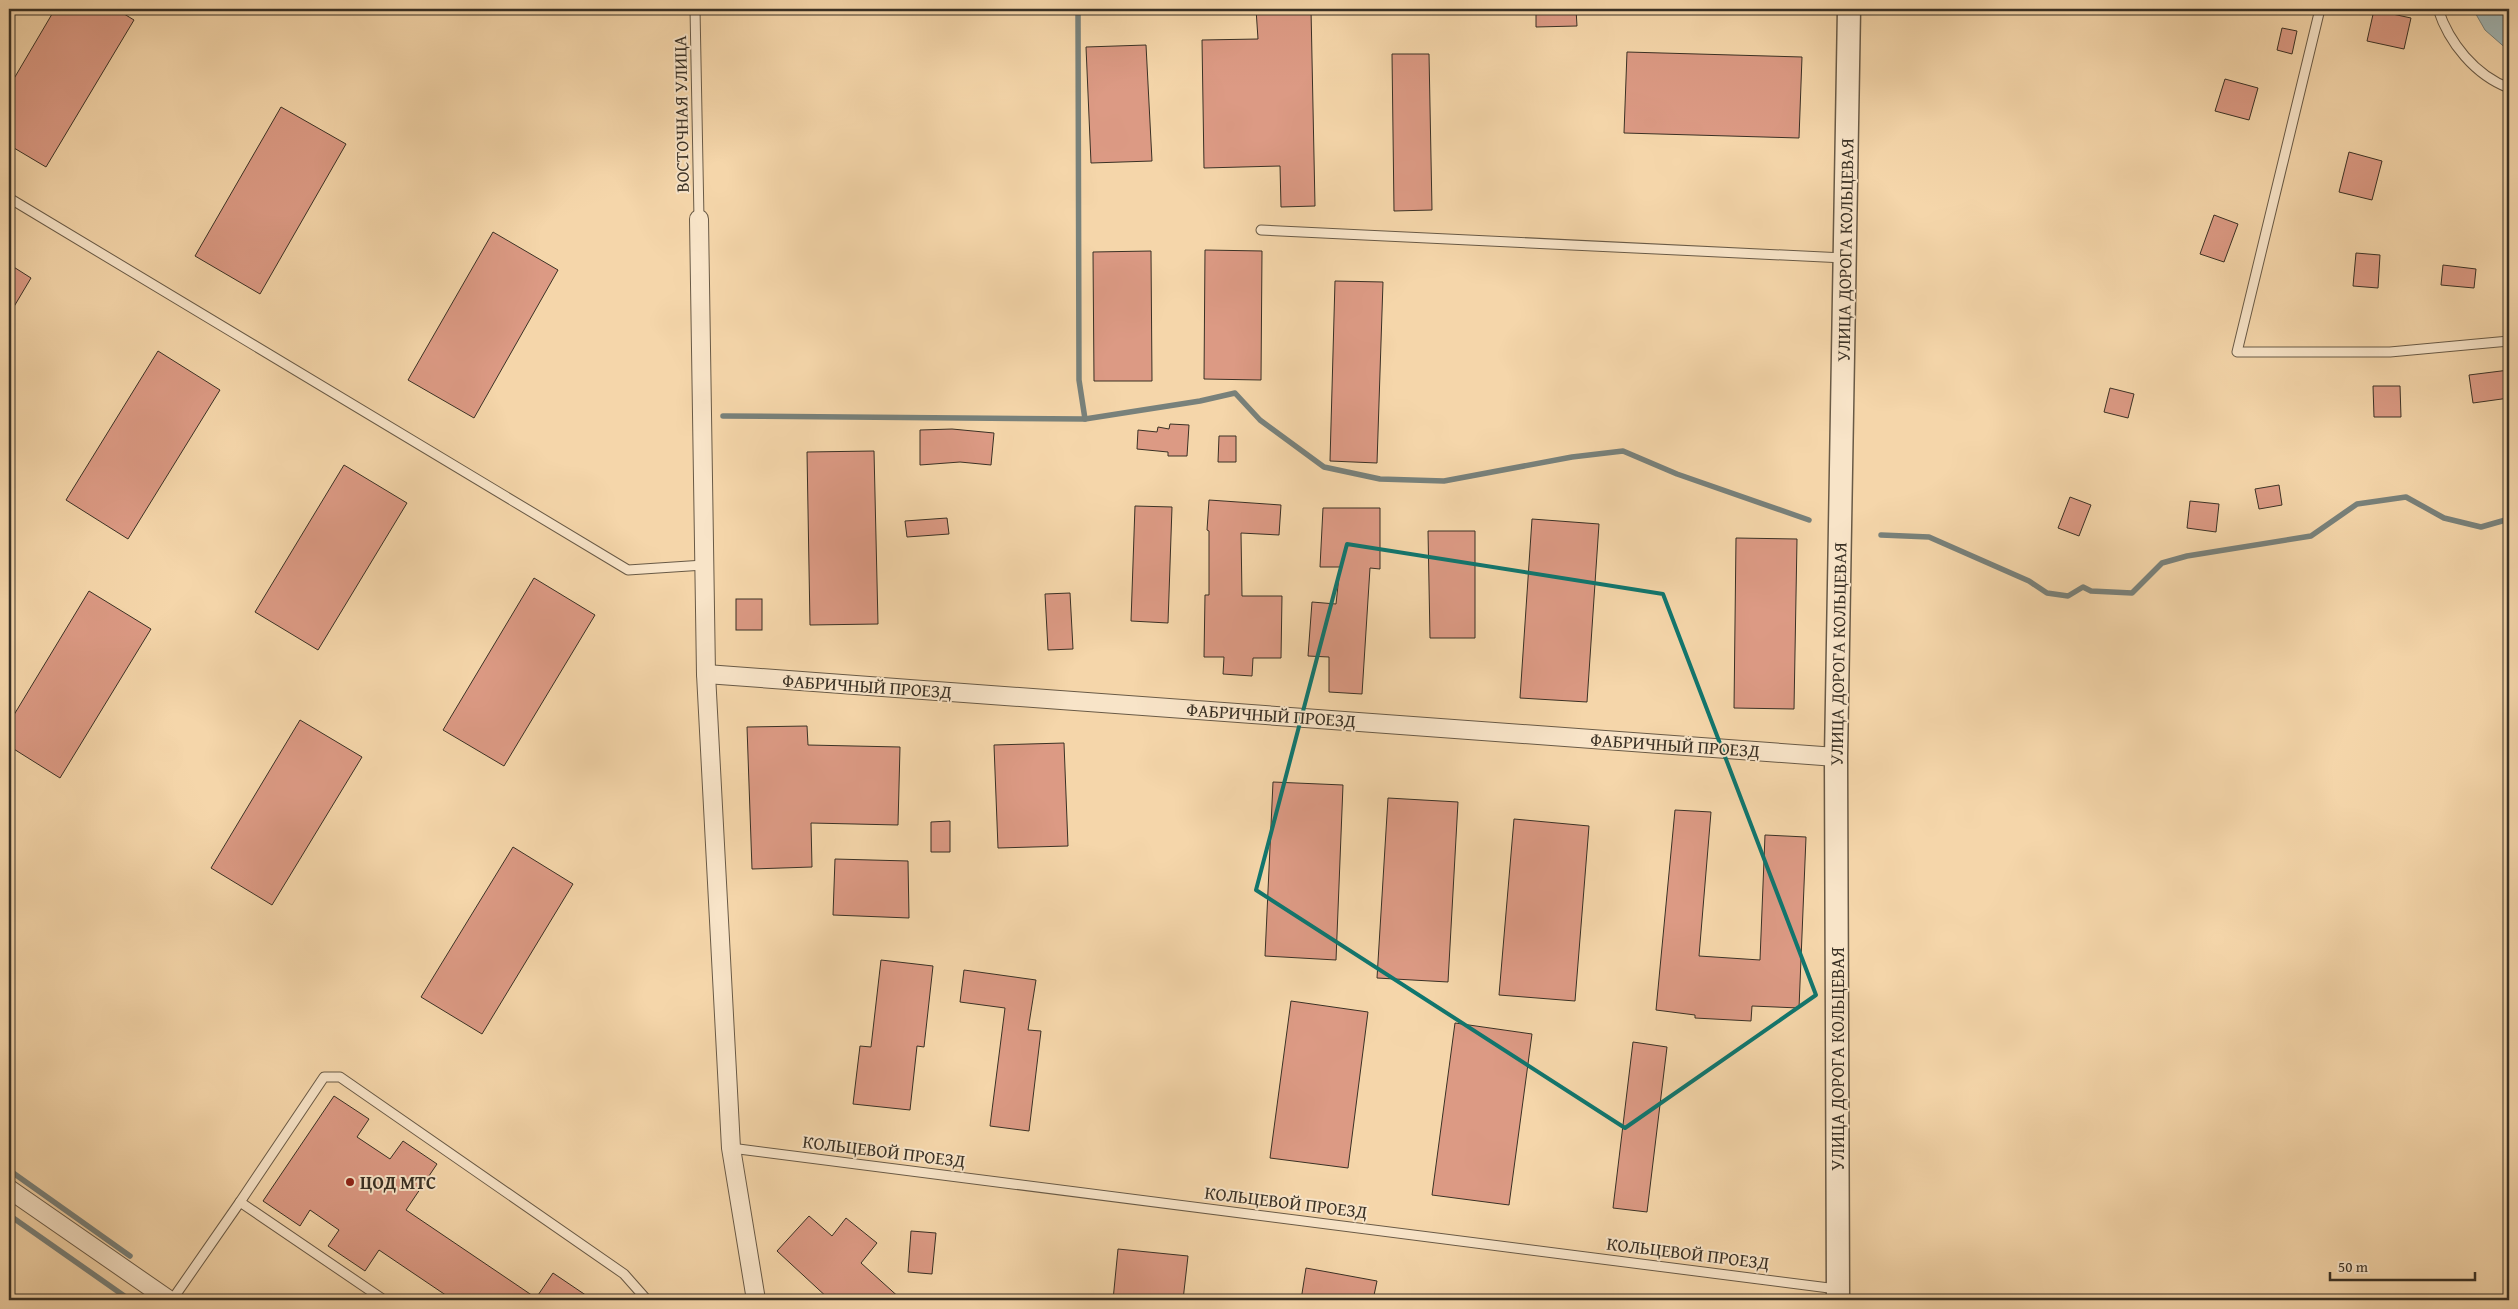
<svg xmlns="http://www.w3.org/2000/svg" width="2518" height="1309" font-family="'Gentium Book Plus',serif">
<rect width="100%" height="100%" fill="#f5d6aa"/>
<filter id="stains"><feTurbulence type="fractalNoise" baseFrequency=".004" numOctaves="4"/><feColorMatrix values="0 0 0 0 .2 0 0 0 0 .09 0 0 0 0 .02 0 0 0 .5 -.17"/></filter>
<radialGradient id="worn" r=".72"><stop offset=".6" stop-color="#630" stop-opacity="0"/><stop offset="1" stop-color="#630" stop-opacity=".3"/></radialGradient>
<!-- water -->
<polygon fill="#a1b6b4" stroke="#78817b" points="2473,9 2509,9 2509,51 2485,30"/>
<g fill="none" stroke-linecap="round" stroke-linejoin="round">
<!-- stream -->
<g stroke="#78817b" stroke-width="5.5">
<polyline points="723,416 1085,419 1079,380 1078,9"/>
<polyline points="1085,419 1200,401 1235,393 1260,420 1324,467 1380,479 1444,481 1572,457 1623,451 1677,474 1809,520"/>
<polyline points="1881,535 1929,537 2029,581 2047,593 2068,596 2083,587 2091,591 2132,593 2162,563 2187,556 2311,536 2357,504 2406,497 2444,518 2481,527 2509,519"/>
<polyline points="9,1170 130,1256"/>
<polyline points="9,1215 130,1300"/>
</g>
</g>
<!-- building -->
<g fill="#dc9a84" stroke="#3a3125">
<polygon points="55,9 116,9 134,20 46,167 9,145 9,87"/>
<polygon points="1256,9 1311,9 1315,206 1281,207 1280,166 1204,168 1202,40 1258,39"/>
<polygon points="1536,9 1576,9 1577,26 1536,27"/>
<polygon points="2374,10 2411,18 2404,49 2367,41"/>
<polygon points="2282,28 2297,31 2292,54 2277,50"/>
<polygon points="1146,45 1152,161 1091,163 1086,47"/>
<polygon points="1627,52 1802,57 1799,138 1624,133"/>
<polygon points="1392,54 1429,54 1432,210 1394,211"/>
<polygon points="2225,79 2258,88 2249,120 2215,111"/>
<polygon points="281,107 346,144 260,294 195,256"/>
<polygon points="2349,152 2382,161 2372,200 2339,192"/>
<polygon points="2214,215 2238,224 2224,262 2200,254"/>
<polygon points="493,232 558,270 474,418 408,380"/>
<polygon points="1205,250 1262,251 1261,380 1204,379"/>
<polygon points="1151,251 1152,381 1094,381 1093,252"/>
<polygon points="2356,253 2380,255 2378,288 2353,286"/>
<polygon points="9,264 31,278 9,315"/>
<polygon points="2443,265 2476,269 2474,288 2441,285"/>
<polygon points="1335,281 1383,282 1377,463 1330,461"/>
<polygon points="158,351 220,390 128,539 66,500"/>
<polygon points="2509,370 2509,398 2473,403 2469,375"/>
<polygon points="2373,386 2400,386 2401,417 2374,417"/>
<polygon points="2110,388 2134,394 2128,418 2104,412"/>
<polygon points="1170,424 1189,425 1187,456 1168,456 1168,452 1137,449 1138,430 1157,432 1158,427 1169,429"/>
<polygon points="952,429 994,433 991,465 960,462 920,465 920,430"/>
<polygon points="1219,436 1236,436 1236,462 1218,462"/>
<polygon points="874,451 878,624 810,625 807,452"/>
<polygon points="344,465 407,503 318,650 255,612"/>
<polygon points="2279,485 2282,505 2259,509 2255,489"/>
<polygon points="2070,497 2091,505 2079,536 2058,528"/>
<polygon points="1209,500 1281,505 1279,535 1241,533 1242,596 1282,596 1281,658 1253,658 1252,676 1223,674 1224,657 1204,657 1205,595 1209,595 1209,531 1207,530"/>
<polygon points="2190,501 2219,504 2216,532 2187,528"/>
<polygon points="1135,506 1172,507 1168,623 1131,621"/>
<polygon points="1323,508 1380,508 1380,569 1370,568 1362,694 1329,692 1329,657 1308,656 1312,602 1336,604 1340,567 1320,567"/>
<polygon points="947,518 949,534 907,537 905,521"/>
<polygon points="1532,519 1599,524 1587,702 1520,698"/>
<polygon points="1428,531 1475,531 1475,638 1430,638"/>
<polygon points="1736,538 1797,539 1794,709 1734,708"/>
<polygon points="534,578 595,615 504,766 443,730"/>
<polygon points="89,591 151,629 60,778 9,746 9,723"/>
<polygon points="1070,593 1073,649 1048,650 1045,594"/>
<rect x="736" y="599" width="26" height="31"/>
<polygon points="300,720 362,757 272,905 211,868"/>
<polygon points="807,726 808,745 900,747 898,825 811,823 812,867 752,869 747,727"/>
<polygon points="1064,743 1068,846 998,848 994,745"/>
<polygon points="1273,782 1343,785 1336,960 1265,956"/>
<polygon points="1388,798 1458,802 1448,982 1377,978"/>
<polygon points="1675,810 1711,812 1699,956 1760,960 1765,835 1806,837 1799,1008 1752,1006 1751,1021 1695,1018 1695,1015 1656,1010"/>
<polygon points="1514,819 1589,826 1575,1001 1499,995"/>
<polygon points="950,821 950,852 931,852 931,822"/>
<polygon points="513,847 573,884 482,1034 421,997"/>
<polygon points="835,859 908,861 909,918 833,915"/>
<polygon points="881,960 933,966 924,1047 917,1046 910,1110 853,1104 860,1046 871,1047"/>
<polygon points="964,970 1036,980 1028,1030 1041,1031 1029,1131 990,1126 1005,1008 960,1002"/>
<polygon points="1291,1001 1368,1012 1348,1168 1270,1158"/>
<polygon points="1455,1023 1532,1034 1509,1205 1432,1195"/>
<polygon points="1633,1042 1667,1047 1647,1212 1613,1208"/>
<polygon points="334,1096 369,1119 357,1137 390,1159 403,1141 437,1164 406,1210 536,1298 553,1273 593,1300 453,1300 379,1250 365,1271 328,1246 339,1230 310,1210 300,1226 263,1201"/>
<polygon points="809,1216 832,1236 846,1218 877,1243 861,1263 902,1300 830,1300 777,1251"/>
<polygon points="911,1231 936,1233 932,1274 908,1272"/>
<polygon points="1118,1249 1188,1256 1183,1300 1113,1300"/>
<polygon points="1306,1268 1377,1281 1373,1300 1301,1300"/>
</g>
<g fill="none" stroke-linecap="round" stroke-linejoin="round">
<defs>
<g id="service">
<polyline points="695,9 699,219"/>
<polyline points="2320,9 2237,352 2390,352 2509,341"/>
<path d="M2438,9c11,34 37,66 71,79"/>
<polyline points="9,198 628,570 704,565"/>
<polyline points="1261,230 1844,258"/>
<polyline points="731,1148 1837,1289"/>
<polyline points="240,1202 324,1077 340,1077 624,1274 647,1300"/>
<polyline points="172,1300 240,1202 384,1300"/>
</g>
<g id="minor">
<polyline points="699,219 706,674 731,1148 756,1300"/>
<polyline points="706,674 1836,757"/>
<polyline points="9,1189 169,1300"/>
</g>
<polyline id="tertiary" points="1838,1300 1836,757 1849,9"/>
</defs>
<!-- service casing -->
<use href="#service" stroke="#695a46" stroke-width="11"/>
<!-- minor casing -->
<use href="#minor" stroke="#695a46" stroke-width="20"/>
<!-- tertiary casing -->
<use href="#tertiary" stroke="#695a46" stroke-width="25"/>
<!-- service -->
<use href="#service" stroke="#f8e4c8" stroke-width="9"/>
<!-- minor -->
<use href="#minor" stroke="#f8e4c8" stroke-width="18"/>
<!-- tertiary -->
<use href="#tertiary" stroke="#f8e4c8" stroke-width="22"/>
</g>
<!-- marked area -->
<path fill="none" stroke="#0f766e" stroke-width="4" stroke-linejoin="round" d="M1347,544l316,50 153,401 -191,133 -369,-238z"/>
<!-- markers -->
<circle fill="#8f2418" stroke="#f8e4c8" stroke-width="2" cx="350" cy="1182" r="5"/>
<g text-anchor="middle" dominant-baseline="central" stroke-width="4" stroke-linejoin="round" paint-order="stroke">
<!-- street labels -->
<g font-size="18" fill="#3a3125" stroke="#f8e4c8">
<text transform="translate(681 114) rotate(-91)">ВОСТОЧНАЯ УЛИЦА</text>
<text transform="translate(1845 250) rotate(-89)">УЛИЦА ДОРОГА КОЛЬЦЕВАЯ</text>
<text transform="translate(1838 654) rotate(-89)">УЛИЦА ДОРОГА КОЛЬЦЕВАЯ</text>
<text transform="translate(867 686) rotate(4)">ФАБРИЧНЫЙ ПРОЕЗД</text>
<text transform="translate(1271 715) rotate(4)">ФАБРИЧНЫЙ ПРОЕЗД</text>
<text transform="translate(1675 745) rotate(4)">ФАБРИЧНЫЙ ПРОЕЗД</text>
<text transform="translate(1837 1059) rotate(-90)">УЛИЦА ДОРОГА КОЛЬЦЕВАЯ</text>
<text transform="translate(884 1151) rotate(7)">КОЛЬЦЕВОЙ ПРОЕЗД</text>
<text transform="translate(1286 1202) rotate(7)">КОЛЬЦЕВОЙ ПРОЕЗД</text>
<text transform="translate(1688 1253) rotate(7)">КОЛЬЦЕВОЙ ПРОЕЗД</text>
</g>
<!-- poi labels -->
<g font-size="18" font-weight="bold" fill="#3a3125" stroke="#f8e4c8" text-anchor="start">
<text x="360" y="1182">ЦОД МТС</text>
</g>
</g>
<!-- margin -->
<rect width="2518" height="1309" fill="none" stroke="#f5d6aa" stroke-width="30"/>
<rect x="10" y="10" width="2498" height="1289" fill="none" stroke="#3a3125" stroke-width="2.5"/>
<rect x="15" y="15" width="2488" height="1279" fill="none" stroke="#3a3125"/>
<!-- scale -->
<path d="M2330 1272v8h145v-8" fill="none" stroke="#3a3125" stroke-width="2.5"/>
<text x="2338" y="1272" font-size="15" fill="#3a3125" stroke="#f8e4c8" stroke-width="4" paint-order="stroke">50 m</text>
<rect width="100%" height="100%" filter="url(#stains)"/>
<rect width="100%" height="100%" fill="url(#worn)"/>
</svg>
